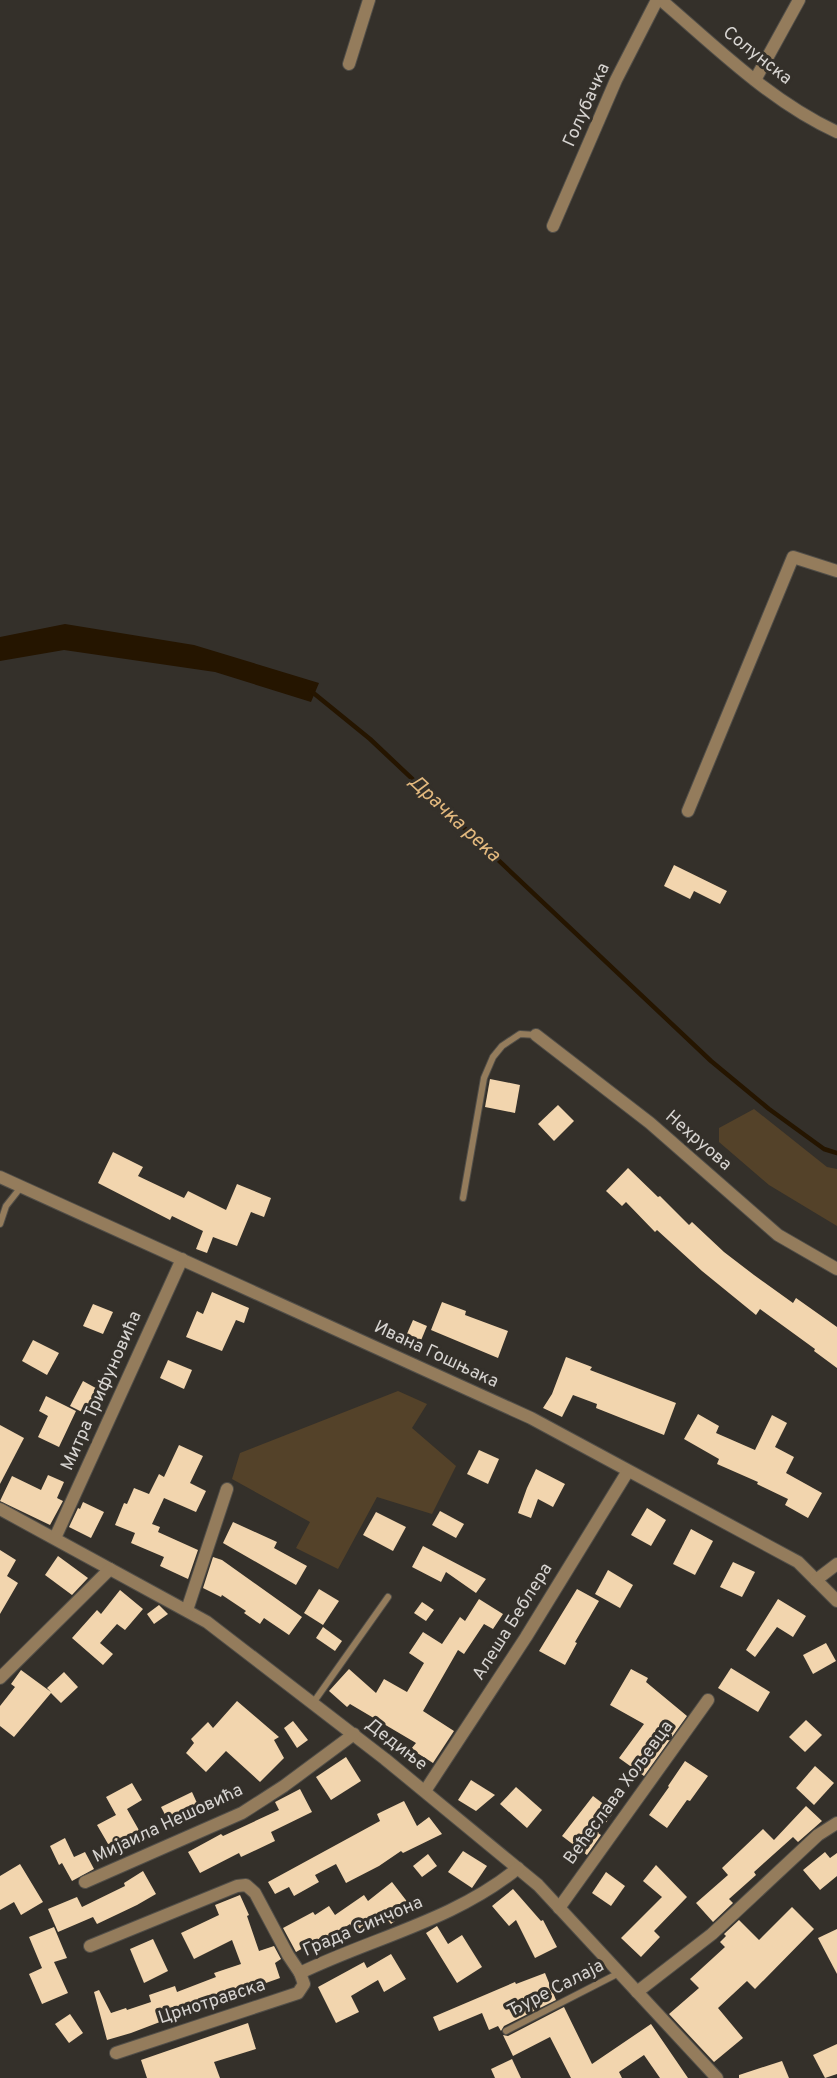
<svg xmlns="http://www.w3.org/2000/svg" width="837" height="2078" font-family="Overpass,sans-serif">
<rect width="100%" height="100%" fill="#34302a"/>
<!-- green -->
<g fill="#544229">
<polygon points="754,1109 827,1167 837,1169 837,1226 769,1185 719,1142 719,1128"/>
<polygon points="398,1391 427,1404 412,1428 456,1466 432,1514 377,1497 338,1569 296,1548 310,1522 232,1479 240,1453"/>
</g>
<!-- water -->
<polygon fill="#251500" points="65,624 194,645 319,683 311,702 215,672 64,650 0,661 0,637"/>
<g fill="none" stroke-linecap="round" stroke-linejoin="round">
<!-- stream -->
<polyline stroke="#251500" stroke-width="4.5" points="311,691 370,739 711,1061 769,1109 824,1149 837,1153"/>
</g>
<!-- building -->
<g fill="#f2d5ae">
<polygon points="674,865 727,891 720,904 694,891 690,899 664,886"/>
<polygon points="490,1079 520,1085 515,1113 485,1107"/>
<polygon points="558,1105 574,1121 554,1141 538,1124"/>
<polygon points="113,1152 143,1167 138,1176 184,1198 188,1191 226,1210 237,1184 271,1198 264,1217 251,1212 237,1246 213,1237 207,1253 196,1249 203,1231 172,1216 170,1220 98,1183"/>
<polygon points="628,1168 658,1197 660,1196 689,1225 692,1222 724,1252 754,1275 793,1303 796,1298 837,1327 837,1368 814,1351 815,1349 760,1309 756,1315 702,1271 657,1230 655,1232 626,1202 622,1206 606,1191"/>
<polygon points="212,1292 249,1308 244,1323 236,1320 222,1351 186,1337 197,1311 203,1314"/>
<polygon points="442,1302 466,1311 465,1315 508,1331 498,1358 431,1330"/>
<polygon points="93,1304 113,1312 103,1334 83,1326"/>
<polygon points="413,1320 427,1326 417,1350 403,1343"/>
<polygon points="33,1340 59,1353 47,1375 22,1361"/>
<polygon points="566,1357 592,1367 590,1370 676,1403 664,1435 596,1408 597,1404 573,1395 562,1417 543,1408 552,1394"/>
<polygon points="168,1360 192,1370 184,1389 160,1378"/>
<polygon points="83,1381 103,1392 90,1416 70,1406"/>
<polygon points="46,1396 76,1411 59,1447 38,1437 48,1416 39,1411"/>
<polygon points="698,1414 719,1426 716,1433 755,1450 772,1415 787,1423 775,1447 794,1457 786,1473 822,1493 808,1518 785,1505 788,1499 757,1484 758,1482 717,1464 719,1459 684,1439"/>
<polygon points="0,1425 24,1438 0,1484"/>
<polygon points="179,1445 203,1456 190,1483 206,1491 196,1512 164,1498 152,1524 160,1527 158,1532 198,1550 188,1579 160,1566 164,1557 131,1543 135,1533 115,1525 124,1503 127,1504 134,1488 149,1494 159,1474 164,1477"/>
<polygon points="479,1450 499,1459 488,1484 467,1474"/>
<polygon points="536,1469 565,1484 553,1507 538,1499 531,1518 518,1513 527,1488"/>
<polygon points="48,1475 64,1482 57,1498 63,1501 50,1525 0,1501 12,1476 41,1490"/>
<polygon points="83,1502 104,1512 91,1538 69,1527 78,1508 80,1509"/>
<polygon points="647,1508 666,1520 651,1546 631,1535"/>
<polygon points="440,1511 464,1524 456,1538 432,1525"/>
<polygon points="376,1512 406,1527 393,1551 363,1535"/>
<polygon points="233,1522 277,1542 274,1548 307,1566 296,1585 223,1543"/>
<polygon points="691,1529 713,1541 695,1575 673,1564"/>
<polygon points="423,1546 486,1579 476,1593 446,1572 441,1582 412,1567"/>
<polygon points="0,1550 16,1560 7,1576 18,1583 0,1614"/>
<polygon points="58,1556 88,1578 72,1595 45,1575"/>
<polygon points="213,1557 222,1560 302,1617 289,1635 264,1618 260,1624 244,1613 246,1611 222,1595 221,1597 203,1588"/>
<polygon points="733,1562 755,1572 742,1597 720,1587"/>
<polygon points="608,1570 633,1585 620,1608 595,1594"/>
<polygon points="319,1589 339,1601 323,1625 304,1613"/>
<polygon points="577,1589 599,1601 575,1642 577,1643 565,1665 539,1651"/>
<polygon points="120,1590 143,1609 125,1630 117,1624 100,1643 113,1654 103,1665 72,1638 97,1610 101,1614"/>
<polygon points="479,1599 503,1614 493,1629 484,1624 464,1654 458,1650 423,1711 454,1731 433,1763 411,1749 416,1743 350,1704 347,1707 329,1691 349,1669 376,1693 384,1679 407,1692 424,1663 409,1653 423,1632 442,1644 460,1617 465,1621"/>
<polygon points="778,1599 806,1616 793,1637 777,1627 755,1657 746,1650"/>
<polygon points="422,1602 434,1610 426,1621 414,1613"/>
<polygon points="159,1605 168,1614 154,1624 147,1614"/>
<polygon points="323,1627 342,1641 335,1651 316,1638"/>
<polygon points="826,1643 836,1661 813,1674 803,1655"/>
<polygon points="731,1668 770,1692 758,1712 718,1688"/>
<polygon points="631,1669 648,1678 646,1682 687,1716 644,1776 619,1758 644,1724 610,1705"/>
<polygon points="21,1670 51,1692 47,1688 64,1672 78,1687 61,1703 51,1693 14,1737 0,1726 0,1706 15,1687 11,1684"/>
<polygon points="237,1701 279,1737 274,1740 284,1758 260,1782 226,1751 206,1772 186,1753 194,1743 191,1739 208,1722 213,1728"/>
<polygon points="806,1720 822,1735 805,1752 789,1737"/>
<polygon points="293,1721 308,1740 297,1748 284,1728"/>
<polygon points="346,1757 361,1781 331,1800 316,1777"/>
<polygon points="685,1761 708,1776 690,1801 687,1800 667,1828 649,1815 669,1787 668,1786"/>
<polygon points="815,1766 834,1783 814,1805 796,1788"/>
<polygon points="471,1780 495,1795 476,1811 458,1800"/>
<polygon points="132,1783 142,1800 127,1809 140,1832 111,1849 97,1825 116,1815 106,1797"/>
<polygon points="516,1787 542,1810 527,1828 500,1804"/>
<polygon points="300,1789 312,1812 271,1832 275,1841 241,1857 239,1853 200,1873 188,1852 221,1834 223,1836 279,1810 275,1802"/>
<polygon points="192,1792 202,1814 172,1828 161,1807"/>
<polygon points="593,1796 614,1812 598,1833 601,1835 587,1855 562,1836"/>
<polygon points="404,1801 417,1826 429,1817 442,1834 403,1853 401,1851 379,1866 346,1883 336,1864 315,1875 319,1882 294,1896 289,1887 275,1894 268,1882 380,1821 377,1814"/>
<polygon points="806,1806 822,1821 798,1842 793,1837 754,1872 756,1875 729,1899 733,1903 713,1922 696,1903 728,1875 722,1868 763,1829 774,1840"/>
<polygon points="65,1838 74,1857 85,1852 94,1869 72,1881 62,1863 59,1865 50,1846"/>
<polygon points="463,1851 487,1866 472,1888 448,1872"/>
<polygon points="825,1852 830,1858 837,1853 837,1876 820,1890 803,1870"/>
<polygon points="428,1854 437,1866 422,1877 413,1866"/>
<polygon points="20,1864 43,1902 21,1915 14,1902 0,1910 0,1876"/>
<polygon points="656,1865 687,1897 654,1931 660,1937 641,1957 621,1938 662,1897 643,1881"/>
<polygon points="143,1871 156,1894 137,1905 97,1924 93,1917 58,1932 48,1909 77,1897 82,1907 125,1886 124,1883"/>
<polygon points="606,1872 625,1886 611,1906 592,1893"/>
<polygon points="392,1882 412,1908 391,1924 382,1913 355,1932 350,1924 325,1940 323,1937 296,1952 283,1928 313,1912 315,1915 329,1906 335,1915 364,1895 368,1901"/>
<polygon points="513,1889 541,1921 543,1920 557,1947 535,1958 516,1920 509,1926 492,1906"/>
<polygon points="240,1895 249,1915 247,1916 259,1951 274,1946 281,1959 275,1963 280,1978 252,1988 253,1991 224,2001 223,1998 131,2033 107,2040 94,1992 99,1990 111,2013 126,2008 127,2010 151,2002 149,1995 175,1986 177,1992 216,1977 214,1973 241,1964 232,1940 194,1959 181,1933 219,1915 215,1905"/>
<polygon points="792,1907 814,1929 755,1989 747,1981 718,2008 743,2038 714,2062 669,2014 699,1988 690,1979 725,1947 720,1942 726,1936 724,1934 739,1920 759,1940"/>
<polygon points="437,1926 448,1944 462,1935 482,1967 457,1983 426,1933"/>
<polygon points="54,1927 67,1958 54,1962 68,1993 42,2004 29,1974 42,1968 29,1937"/>
<polygon points="837,1929 837,1974 818,1938"/>
<polygon points="153,1939 168,1971 144,1983 130,1949"/>
<polygon points="391,1954 406,1979 384,1992 378,1980 351,1996 359,2012 336,2023 318,1987 364,1962 367,1968"/>
<polygon points="545,1973 556,2000 504,2026 501,2031 498,2026 489,2030 482,2013 439,2031 433,2017 515,1982 516,1984"/>
<polygon points="564,2007 592,2064 651,2024 688,2078 660,2078 644,2055 619,2072 622,2078 571,2078 550,2037 513,2056 503,2035 508,2036"/>
<polygon points="70,2014 83,2033 69,2043 55,2024"/>
<polygon points="248,2023 256,2049 214,2062 220,2078 147,2078 141,2060"/>
<polygon points="837,2044 837,2074 825,2078 813,2055"/>
<polygon points="512,2059 521,2078 495,2078 491,2069"/>
<polygon points="782,2061 789,2078 739,2078 739,2075"/>
</g>
<g fill="none" stroke-linecap="round" stroke-linejoin="round">
<defs>
<g id="service">
<polyline points="463,1198 484,1078 493,1057 502,1046 520,1034 536,1035"/>
<polyline points="0,1224 6,1206 21,1187"/>
<polyline points="313,1703 388,1597"/>
<polyline points="506,2031 619,1973"/>
</g>
<g id="minor">
<path d="M661,0c55,47 110,102 176,132"/>
<polyline points="349,64 369,0"/>
<polyline points="755,80 799,0"/>
<polyline points="553,226 616,80 657,0"/>
<polyline points="688,811 793,557 837,571"/>
<polyline points="536,1035 650,1123 778,1235 837,1269"/>
<polyline points="0,1177 531,1418 798,1562 837,1601"/>
<polyline points="0,1509 207,1622 385,1759 538,1885 717,2078"/>
<polyline points="55,1538 182,1259"/>
<polyline points="816,1580 837,1564"/>
<polyline points="187,1610 227,1489"/>
<polyline points="0,1678 110,1569"/>
<polyline points="425,1791 526,1637 628,1471"/>
<polyline points="85,1882 242,1813 284,1786 354,1734"/>
<polyline points="559,1908 708,1700"/>
<path d="M90,1946l147,-60 9,-1 9,8 33,62 12,18c72,-35 155,-53 218,-105"/>
<polyline points="637,1992 712,1934 818,1835 837,1823"/>
<polyline points="116,2053 298,1993 304,1984 300,1973"/>
</g>
</defs>
<!-- service casing -->
<use href="#service" stroke="#514e48" stroke-width="8"/>
<!-- minor casing -->
<use href="#minor" stroke="#514e48" stroke-width="14"/>
<!-- service -->
<use href="#service" stroke="#947c5c" stroke-width="6"/>
<!-- minor -->
<use href="#minor" stroke="#947c5c" stroke-width="12"/>
</g>
<g text-anchor="middle" dominant-baseline="central" stroke-width="6" stroke-linejoin="round" paint-order="stroke">
<!-- street labels -->
<g font-size="18" fill="#d7d4d1" stroke="#34302a">
<text transform="translate(757 56) rotate(38)">Солунска</text>
<text transform="translate(587 105) rotate(-66)">Голубачка</text>
<text transform="translate(698 1141) rotate(41)">Нехруова</text>
<text transform="translate(436 1355) rotate(25)">Ивана Гошњака</text>
<text transform="translate(102 1391) rotate(-66)">Митра Трифуновића</text>
<text transform="translate(513 1622) rotate(-58)">Алеша Беблера</text>
<text transform="translate(396 1745) rotate(38)">Дедиње</text>
<text transform="translate(619 1793) rotate(-54)">Већеслава Хољевца</text>
<text transform="translate(168 1824) rotate(-25)">Мијаила Нешовића</text>
<text transform="translate(363 1927) rotate(-23)">Града Синчона</text>
<text transform="translate(556 1989) rotate(-27)">Ђуре Салаја</text>
<text transform="translate(212 2002) rotate(-18)">Црнотравска</text>
</g>
<!-- water labels -->
<g font-size="20" font-style="italic" fill="#e3b97e" stroke="#34302a">
<text transform="translate(454 819) rotate(43)">Драчка река</text>
</g>
</g>
</svg>
